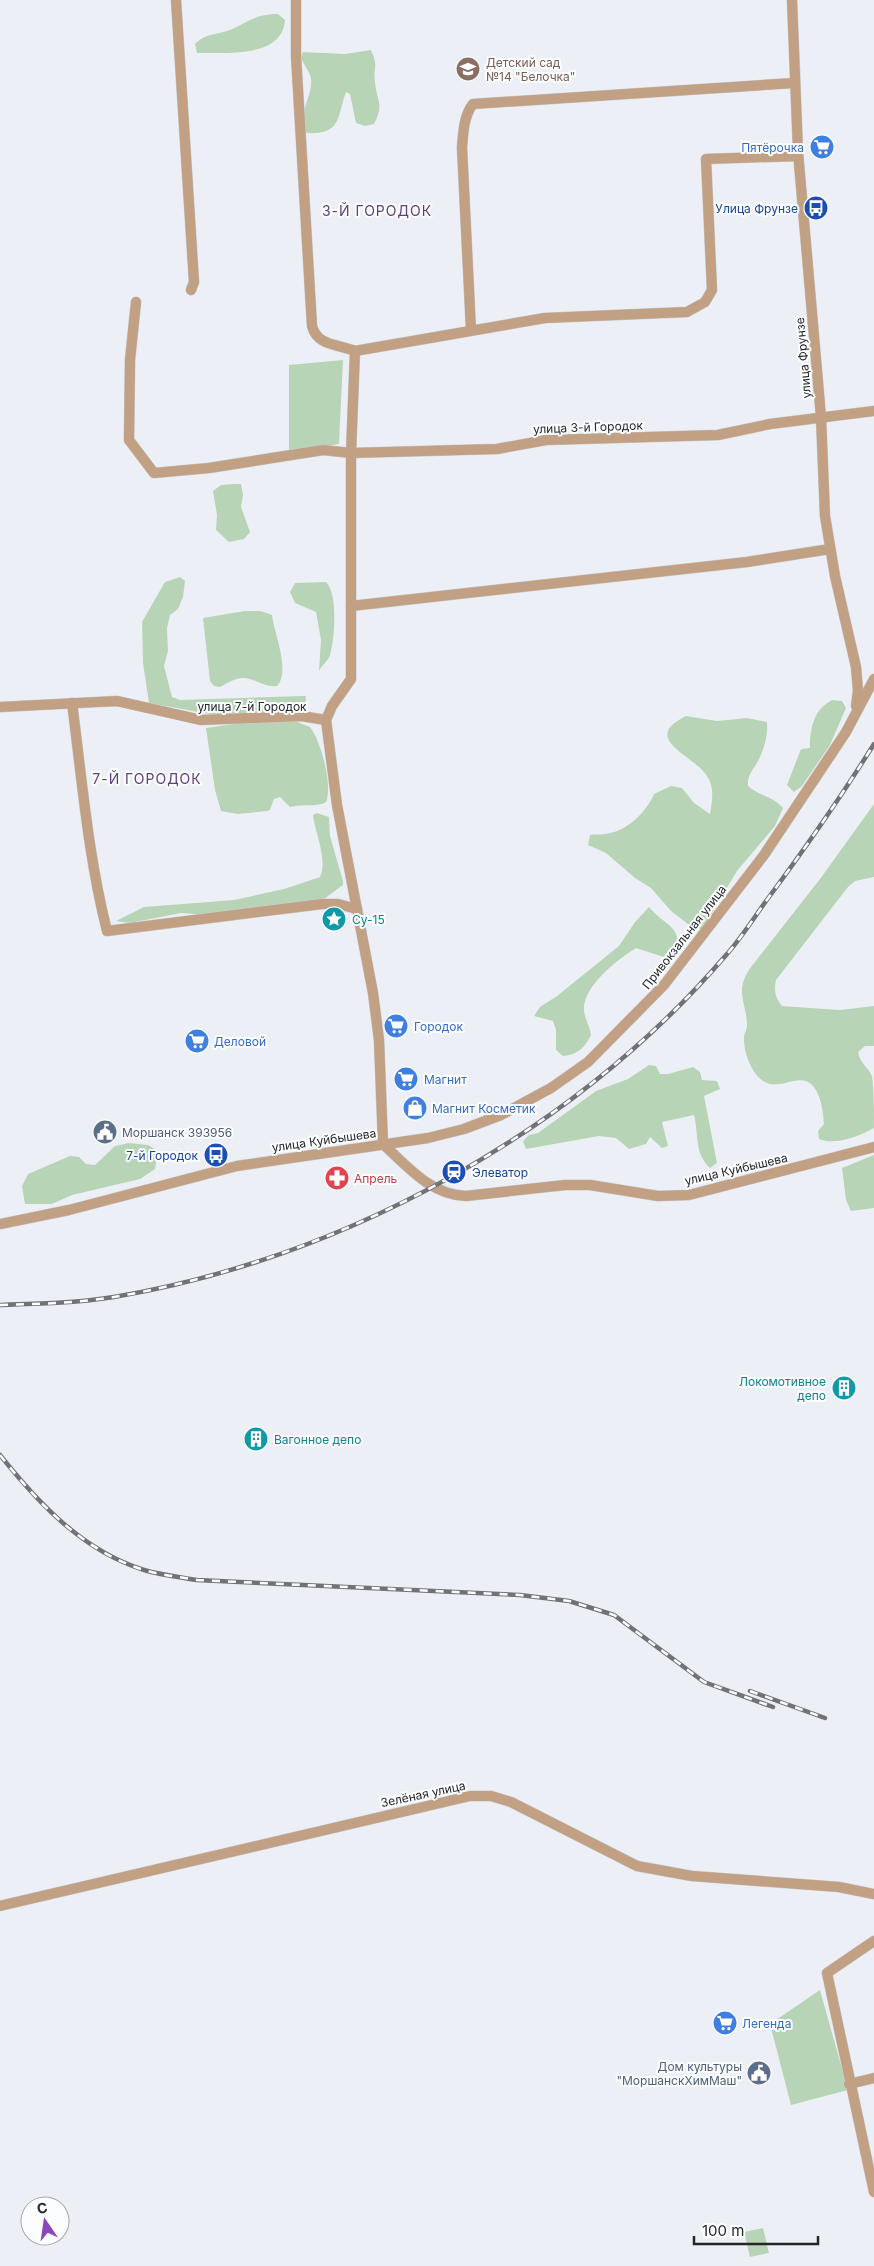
<svg xmlns="http://www.w3.org/2000/svg" width="874" height="2266" font-family="Inter,sans-serif">
<rect width="100%" height="100%" fill="#ecf0f6"/>
<!-- green -->
<g fill="#b7d5b6">
<path d="M278,14l7,6c-3,39 -59,32 -88,33l-2,-9c10,-11 22,-9 35,-14 19,-8 25,-16 48,-16z"/>
<path d="M371,50c8,18 2,15 4,31 1,19 10,23 -1,43l-9,2 -9,-3 -6,-29 -4,-2c-9,24 -4,43 -39,41 -11,-19 6,-36 4,-54 -1,-8 -8,-14 -10,-22l2,-5 42,2z"/>
<polygon points="343,360 339,444 289,451 289,365"/>
<polygon points="234,484 241,484 243,495 241,507 250,532 244,539 229,542 216,530 217,515 213,491 221,485"/>
<polygon points="180,577 185,581 183,597 178,609 170,615 167,628 168,651 164,666 172,697 180,700 303,696 306,696 305,709 294,713 215,715 149,703 143,663 142,622 165,582"/>
<path d="M326,582c12,11 9,57 4,73 -2,6 -8,10 -11,16l2,-31 -5,-28 -21,-9 -5,-11 5,-9z"/>
<path d="M245,611h16l11,4c2,18 19,56 5,71 -14,2 -23,-9 -35,-8 -10,1 -15,6 -22,9l-6,-1 -4,-5 -7,-63z"/>
<path d="M832,700l10,1 4,7 -16,37 -28,41 -8,6 -7,-7 14,-36 9,-1c0,-19 3,-38 22,-48z"/>
<path d="M686,716l31,5 30,-3 20,4c1,12 -2,24 -7,35 -5,12 -13,16 -12,29 11,10 25,10 35,22l-8,18 -38,45 -35,58 -9,-1 -22,-17 -20,-23 -16,-10 -29,-25 -18,-8 2,-10c7,-1 13,0 20,-2 18,-3 37,-22 44,-39l17,-8 11,2 12,15 16,11c2,-13 5,-26 -3,-38 -13,-21 -68,-37 -21,-60z"/>
<path d="M295,721l15,6c11,14 23,59 16,75 -6,5 -26,2 -36,5l-10,-10 -6,2 -4,11 -3,1 -29,3 -17,-3 -6,-21 -9,-62 35,-5z"/>
<path d="M874,804v73l-19,4 -7,6 -72,93c-2,11 -1,17 6,26l58,4 34,-4v40h-9l-7,6c2,11 9,14 14,24 2,14 2,37 2,52 -15,8 -39,18 -55,11l-1,-8 6,-7c-1,-12 -3,-35 -16,-42 -14,-7 -29,9 -45,-1 -12,-8 -20,-30 -19,-45 1,-4 3,-6 3,-11 -1,-25 -13,-34 4,-58l69,-88z"/>
<path d="M317,813l12,4 1,19 13,45v4l-19,14 -116,16 -27,-2 -51,10 -14,-2 28,-14 90,-7 50,-11 36,-12c8,-17 -5,-44 -7,-62z"/>
<path d="M649,907c18,21 36,19 25,50h-10l-28,-9c-19,12 -59,42 -51,68 2,7 5,11 6,19 -6,12 -13,20 -28,21l-7,-6v-20l-3,-9 -19,-5 6,-9 17,-11 62,-50 16,-24z"/>
<path d="M649,1065l7,1 4,8h8l25,-7 7,5 2,8 15,1 3,8 -16,7 13,67 -7,5c-16,-15 -11,-33 -16,-53l-32,7 6,24 -6,2 -12,-11 -4,7 -17,5 -13,-11 -17,-2 -73,13 -3,-8 6,-6 9,-2 58,-42 32,-12z"/>
<polygon points="129,1143 148,1145 158,1151 155,1169 140,1179 72,1195 52,1204 25,1204 22,1186 28,1174 70,1156 79,1157 86,1164 95,1165 115,1146"/>
<polygon points="874,1155 874,1208 851,1211 846,1200 842,1168"/>
<polygon points="820,1990 848,2090 791,2105 770,2024"/>
<polygon points="763,2228 769,2253 750,2257 744,2232"/>
</g>
<g fill="none" stroke-linecap="round" stroke-linejoin="round">
<defs>
<g id="minor">
<polyline points="176,0 194,282 191,290"/>
<path d="M296,0v56l16,270c5,20 26,18 43,25"/>
<polyline points="792,0 798,152 821,417 825,516 835,576 856,667 858,691 856,706"/>
<polyline points="136,302 130,360 129,440 154,473 209,468 323,450 351,453 497,449 546,440 718,435 770,424 874,411"/>
<path d="M471,330l-9,-182c1,-15 2,-33 11,-44l321,-21"/>
<polyline points="355,351 351,453 351,679 332,706 326,720 337,805 373,993 379,1040 383,1144"/>
<polyline points="355,351 545,318 687,312 705,302 712,290 706,159 798,156"/>
<polyline points="351,606 747,562 830,549"/>
<path d="M72,703c10,76 16,153 35,228l215,-27h16l19,5"/>
<polyline points="0,707 117,701 201,720 301,716 326,720"/>
<path d="M383,1144c25,23 48,51 83,52l99,-11h25l68,11 31,-1 185,-48"/>
<polyline points="0,1224 69,1210 237,1166 428,1138 464,1129 501,1115 551,1088 588,1062 664,985 764,855 846,732 874,679"/>
<polyline points="0,1906 470,1796 491,1796 511,1802 637,1866 692,1876 839,1887 874,1894"/>
<polyline points="874,1941 827,1973 874,2192"/>
<polyline points="849,2084 874,2078"/>
</g>
</defs>
<!-- minor casing -->
<use href="#minor" stroke="#c8ccd1" stroke-width="11"/>
<!-- minor -->
<use href="#minor" stroke="#c2a083" stroke-width="10"/>
<defs>
<g id="rail">
<path d="M0,1305c38,-1 77,-2 114,-8 230,-39 461,-165 613,-343 15,-17 28,-38 42,-57 37,-50 72,-100 105,-153"/>
<path d="M0,1455c38,48 83,96 144,115 17,5 35,7 53,10l323,15 49,6 45,14 90,67 69,25"/>
<polyline points="750,1691 825,1718"/>
</g>
</defs>
<!-- rail casing -->
<use href="#rail" stroke="#707275" stroke-width="4.5"/>
<!-- rail -->
<use href="#rail" stroke="#fcfdfe" stroke-width="2.5" stroke-dasharray="8" stroke-linecap="butt"/>
</g>
<!-- icons -->
<defs>
<symbol id="school-disc" viewBox="-11 -11 22 22"><circle r="9.5" fill="#8d6e63" stroke="#fcfdfe"/><path d="M0-5L7-2L0 1L-7-2ZM-4 1L0 2.5L4 1V4Q0 6-4 4Z" fill="#fff"/></symbol>
<symbol id="supermarket-disc" viewBox="-11 -11 22 22"><circle r="9.5" fill="#3f7fe0" stroke="#fcfdfe"/><path d="M-6-5.5h2.5l.6 2H6L4.5 2H-2.5L-4.4-4H-6ZM-1.5 3.2a1.3 1.3 0 1 0 .1 0ZM3 3.2a1.3 1.3 0 1 0 .1 0Z" fill="#fff"/></symbol>
<symbol id="bus-disc" viewBox="-11 -11 22 22"><circle r="9.5" fill="#1a4fb4" stroke="#fcfdfe"/><path d="M-5-6H5V4H4V6H2V4H-2V6H-4V4H-5ZM-3.5-4V0h7V-4ZM-3.5 1.2v1.5H-2V1.2ZM2 1.2v1.5H3.5V1.2Z" fill="#fff"/></symbol>
<symbol id="sight-disc" viewBox="-11 -11 22 22"><circle r="9.5" fill="#0f9aa8" stroke="#fcfdfe"/><path d="M0-6L1.8-2.2L6-1.7L2.9 1.2L3.7 5.4L0 3.3L-3.7 5.4L-2.9 1.2L-6-1.7L-1.8-2.2Z" fill="#fff"/></symbol>
<symbol id="shop-disc" viewBox="-11 -11 22 22"><circle r="9.5" fill="#3f7fe0" stroke="#fcfdfe"/><path d="M-5-2.5h2.3a2.7 3.5 0 0 1 5.4 0H5L5.5 6h-11ZM-1.5-2.5h3a1.5 2.3 0 0 0-3 0Z" fill="#fff"/></symbol>
<symbol id="civic-disc" viewBox="-11 -11 22 22"><circle r="9.5" fill="#5c6f8a" stroke="#fcfdfe"/><path d="M-.6-6.5H3V-4.5H.6V-3L4-1V1h2V6H-6V1h2V-1L-.6-3ZM-1.2 2.5V6h2.4V2.5Z" fill="#fff"/></symbol>
<symbol id="station-disc" viewBox="-11 -11 22 22"><circle r="9.5" fill="#1a4fb4" stroke="#fcfdfe"/><path d="M-3-6H3Q5-6 5-4V2Q5 4 3 4L4.5 6H3L1.5 4h-3L-3 6H-4.5L-3 4Q-5 4-5 2V-4Q-5-6-3-6ZM-3.5-4v3h7v-3ZM-3.5 1v1.5H-2V1ZM2 1v1.5H3.5V1Z" fill="#fff"/></symbol>
<symbol id="pharmacy-disc" viewBox="-11 -11 22 22"><circle r="9.5" fill="#e0444e" stroke="#fcfdfe"/><path d="M-2-6h4v4h4v4h-4v4h-4v-4h-4v-4h4Z" fill="#fff"/></symbol>
<symbol id="building-disc" viewBox="-11 -11 22 22"><circle r="9.5" fill="#0f9aa8" stroke="#fcfdfe"/><path d="M-4-6H4V6H1V3H-1V6H-4ZM-2.5-4.3h1.7v1.8h-1.7ZM.8-4.3h1.7v1.8H.8ZM-2.5-1h1.7V.8h-1.7ZM.8-1h1.7V.8H.8Z" fill="#fff"/></symbol>
</defs>
<g fill-rule="evenodd">
<use href="#school-disc" x="454" y="55" width="28" height="28"/>
<use href="#supermarket-disc" x="808" y="133" width="28" height="28"/>
<use href="#bus-disc" x="802" y="194" width="28" height="28"/>
<use href="#sight-disc" x="320" y="905" width="28" height="28"/>
<use href="#supermarket-disc" x="382" y="1012" width="28" height="28"/>
<use href="#supermarket-disc" x="183" y="1027" width="28" height="28"/>
<use href="#supermarket-disc" x="392" y="1065" width="28" height="28"/>
<use href="#shop-disc" x="401" y="1094" width="28" height="28"/>
<use href="#civic-disc" x="91" y="1118" width="28" height="28"/>
<use href="#bus-disc" x="202" y="1141" width="28" height="28"/>
<use href="#station-disc" x="440" y="1158" width="28" height="28"/>
<use href="#pharmacy-disc" x="323" y="1164" width="28" height="28"/>
<use href="#building-disc" x="830" y="1374" width="28" height="28"/>
<use href="#building-disc" x="242" y="1425" width="28" height="28"/>
<use href="#supermarket-disc" x="711" y="2009" width="28" height="28"/>
<use href="#civic-disc" x="745" y="2059" width="28" height="28"/>
</g>
<g text-anchor="middle" dominant-baseline="central" stroke-width="4" stroke-linejoin="round" paint-order="stroke">
<!-- education labels -->
<g font-size="12" fill="#785e54" stroke="#fcfdfe" text-anchor="start">
<text x="486" y="62">Детский сад<tspan x="486" dy="14">№14 "Белочка"</tspan></text>
</g>
<!-- shop labels -->
<g font-size="12" fill="#366cbe" stroke="#fcfdfe" text-anchor="start">
<text x="804" y="147" text-anchor="end">Пятёрочка</text>
<text x="414" y="1026">Городок</text>
<text x="214" y="1041">Деловой</text>
<text x="424" y="1079">Магнит</text>
<text x="432" y="1108">Магнит Косметик</text>
<text x="742" y="2023">Легенда</text>
</g>
<!-- transit labels -->
<g font-size="12" fill="#164399" stroke="#fcfdfe" text-anchor="end">
<text x="798" y="208">Улица Фрунзе</text>
<text x="198" y="1155">7-й Городок</text>
<text x="472" y="1172" text-anchor="start">Элеватор</text>
</g>
<!-- street labels -->
<g font-size="12" fill="#252628" stroke="#fcfdfe">
<text transform="translate(803 358) rotate(-95)">улица Фрунзе</text>
<text transform="translate(588 427) rotate(-2)">улица 3-й Городок</text>
<text x="252" y="706">улица 7-й Городок</text>
<text transform="translate(684 937) rotate(-52)">Привокзальная улица</text>
<text transform="translate(324 1140) rotate(-8)">улица Куйбышева</text>
<text transform="translate(736 1169) rotate(-13)">улица Куйбышева</text>
<text transform="translate(423 1794) rotate(-12)">Зелёная улица</text>
</g>
<!-- culture labels -->
<g font-size="12" fill="#0d838f" stroke="#fcfdfe" text-anchor="start">
<text x="352" y="919">Су-15</text>
<text x="826" y="1381" text-anchor="end">Локомотивное<tspan x="826" dy="14">депо</tspan></text>
<text x="274" y="1439">Вагонное депо</text>
</g>
<!-- service labels -->
<g font-size="12" fill="#4e5e75" stroke="#fcfdfe" text-anchor="start">
<text x="122" y="1132">Моршанск 393956</text>
<text x="742" y="2066" text-anchor="end">Дом культуры<tspan x="742" dy="14">"МоршанскХимМаш"</tspan></text>
</g>
<!-- health labels -->
<g font-size="12" fill="#be3a42" stroke="#fcfdfe" text-anchor="start">
<text x="354" y="1178">Апрель</text>
</g>
<!-- neighbourhood labels -->
<g font-size="14" letter-spacing="1" fill="#60407b" stroke="#fcfdfe">
<text x="377" y="210">3-Й ГОРОДОК</text>
<text x="147" y="778">7-Й ГОРОДОК</text>
</g>
</g>
<!-- north arrow -->
<g transform="translate(45 2221) rotate(347)"><circle r="24" fill="#fcfdfe" stroke="#a6a7a8"/>
<path d="M0-4L9 19L0 12L-9 19Z" fill="#8b48bd"/>
<text y="-8" font-size="14" font-weight="bold" text-anchor="middle" fill="#252628">С</text>
</g>
<!-- scale -->
<path d="M694 2236v8h124v-8" fill="none" stroke="#252628" stroke-width="2.5"/>
<text x="702" y="2236" font-size="15" fill="#252628" stroke="#fcfdfe" stroke-width="4" paint-order="stroke">100 m</text>
</svg>
